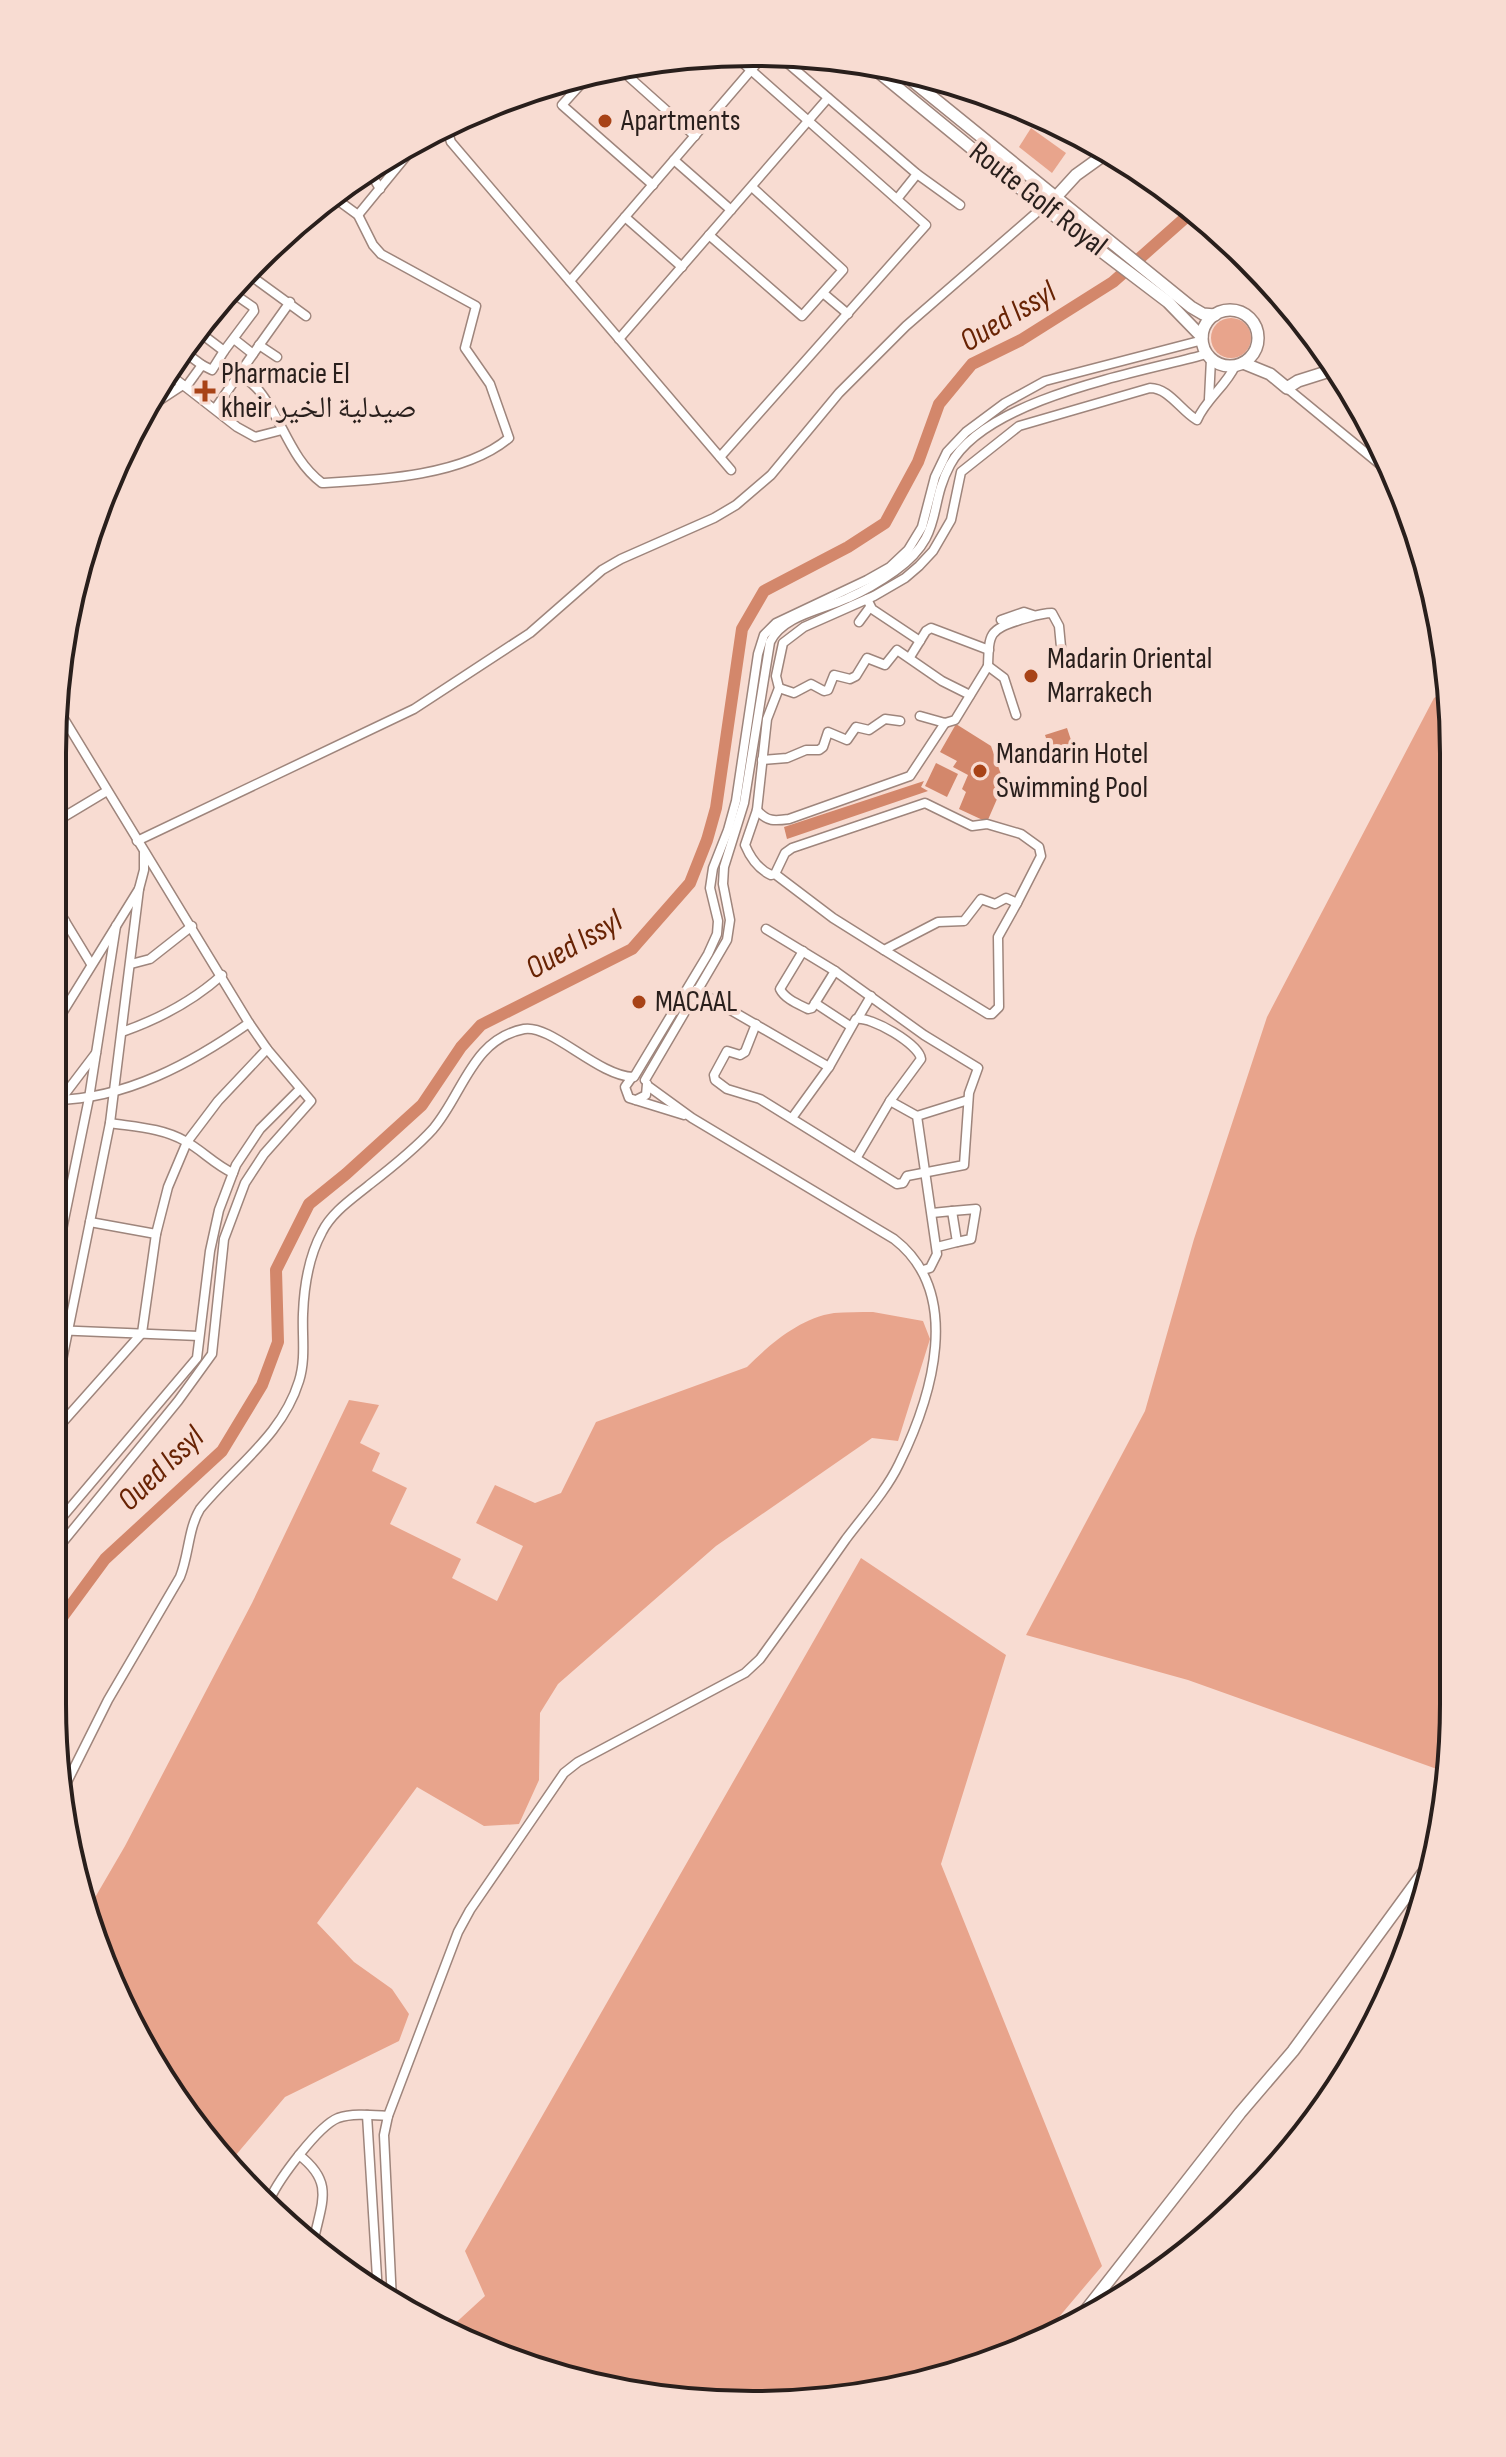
<svg xmlns="http://www.w3.org/2000/svg" width="1506" height="2457" font-family="'Sofia Sans Condensed','Noto Naskh Arabic',sans-serif">
<rect width="100%" height="100%" fill="#f8dcd2"/>
<!-- green -->
<g fill="#e8a48c">
<polygon points="1031,128 1066,153 1052,173 1019,147"/>
<circle cx="1231" cy="338" r="20"/>
<polygon points="1450,689 1452,707 1448,1773 1188,1680 1026,1635 1145,1411 1194,1239 1267,1017 1434,698"/>
<path d="M873,1312l50,9 7,18 -32,102 -26,-3 -156,108 -158,138 -18,29 -1,67 -20,44 -35,2 -67,-39 -100,136 37,39 38,27 17,25 -10,27 -114,56 -55,65 -33,-32 -108,-201 -3,-16 39,-67 127,-243 97,-203 30,5 -19,38 20,10 -8,18 35,17 -17,36 71,35 -9,19 45,23 26,-55 -47,-23 19,-38 40,18 26,-10 35,-71 151,-55c23,-23 53,-49 87,-54 12,-1 26,-1 39,-1z"/>
<polygon points="861,1558 1006,1655 941,1864 1102,2266 1048,2330 978,2368 753,2405 528,2368 449,2329 485,2296 465,2251"/>
</g>
<!-- water -->
<g fill="#d3876b">
<polygon points="956,724 991,746 1004,783 987,822 959,809 966,792 962,789 968,775 953,767 957,761 940,752"/>
<polygon points="1067,728 1074,749 1052,756 1045,735"/>
<polygon points="936,763 958,774 947,797 925,786"/>
<polygon points="924,781 921,787 928,791 787,839 784,827"/>
</g>
<g fill="none" stroke-linecap="round" stroke-linejoin="round">
<!-- river -->
<polyline stroke="#d3876b" stroke-width="12" points="52,1631 105,1559 222,1451 262,1385 278,1342 276,1270 309,1204 346,1174 422,1105 461,1047 481,1025 632,949 690,883 707,840 716,808 742,629 764,591 848,547 885,523 918,462 939,404 972,364 1021,340 1113,282 1194,210"/>
<defs>
<g id="street">
<polyline points="777,54 917,174 960,205"/>
<polyline points="619,68 695,136"/>
<polyline points="589,75 562,105 653,185"/>
<polyline points="456,122 449,136 451,142 731,470"/>
<polyline points="674,160 731,210"/>
<polyline points="369,170 380,189"/>
<polyline points="897,199 917,174"/>
<polyline points="358,215 421,138"/>
<polyline points="625,217 682,267"/>
<polyline points="709,235 802,316 843,270 752,187"/>
<polyline points="247,273 306,316"/>
<polyline points="570,281 764,55"/>
<polyline points="823,293 848,314"/>
<polyline points="619,339 828,98"/>
<polyline points="259,345 277,357"/>
<polyline points="183,351 202,365"/>
<polyline points="224,351 254,311 253,307 230,291"/>
<polyline points="253,354 290,302"/>
<polyline points="169,374 237,427 255,437 282,430"/>
<path d="M241,374c6,6 14,11 19,18 23,29 31,68 62,91 57,-3 142,-7 187,-45l-19,-54 -25,-36 11,-42 -95,-52 -8,-9 -15,-30 -26,-19"/>
<polyline points="186,387 202,365 212,370 224,351 195,329"/>
<polyline points="1287,388 1388,471"/>
<polyline points="1209,399 1211,359"/>
<polyline points="151,406 183,385"/>
<polyline points="215,409 253,354 234,339"/>
<polyline points="720,457 926,225 735,56"/>
<polyline points="867,599 872,609 920,641"/>
<polyline points="1001,620 1024,612 1033,615"/>
<polyline points="859,622 870,607"/>
<polyline points="910,657 926,631 931,628 989,650"/>
<path d="M988,666c1,-33 1,-36 32,-46 11,-3 21,-7 32,-7l7,13 2,21"/>
<polyline points="779,688 794,693 811,684 824,691 828,690 834,675 850,679 856,676 867,658 885,665 897,650 942,681 970,695"/>
<polyline points="920,716 945,723 955,720 988,666 1004,678 1016,715"/>
<polyline points="762,760 787,758 806,750 819,750 823,747 828,732 847,740 856,727 869,730 885,719 900,721"/>
<path d="M757,810c10,12 18,11 32,9l121,-43 35,-53"/>
<polyline points="57,821 107,791"/>
<polyline points="137,841 414,709 530,633 602,570 621,559 714,518 736,505 771,475 839,393 906,326 1043,207"/>
<path d="M775,874l10,-21 7,-5 133,-45 47,23 15,-2 34,10 18,13 2,9 -24,47 -11,-5 -11,6 -14,-5 -17,22 -26,1 -54,28 -51,-32 -58,-44 -4,1c-13,-6 -21,-18 -26,-30l12,-35 10,-91 12,-31 -3,-12 7,-33 21,-16 70,-31 31,-18 14,-12 14,-15 18,-31 10,-48 58,-46 131,-38c19,0 31,23 47,32 9,-21 29,-34 38,-54"/>
<polyline points="57,908 91,964"/>
<polyline points="56,941 65,921"/>
<polyline points="884,950 988,1014 992,1014 999,1007 998,937 1017,903"/>
<path d="M803,951l-23,38c5,10 18,15 28,20l4,-1 23,-37"/>
<polyline points="131,964 150,959 192,926"/>
<polyline points="696,990 829,1067"/>
<polyline points="815,1003 850,1026"/>
<polyline points="858,1018 871,996"/>
<polyline points="56,1023 139,889 144,870 144,853"/>
<polyline points="756,1024 745,1052 740,1055 727,1051 714,1075 715,1080 727,1089 760,1099 897,1184 903,1183 907,1176 964,1165 969,1093 978,1068 924,1035 835,971 766,929"/>
<path d="M122,1032c37,-13 70,-30 100,-57"/>
<polyline points="632,1077 625,1087 629,1098 684,1115"/>
<polyline points="634,1077 708,954 717,934 718,921 710,888 713,868 728,830 736,801 758,654 764,635 776,623 867,580 890,567 908,550 922,527 935,477 947,452 966,432 1005,403 1045,381 1203,340"/>
<path d="M645,1080l82,-140 3,-20 -7,-36 1,-17 20,-64 26,-161c13,-27 53,-32 78,-44 16,-7 33,-17 47,-27 50,-36 32,-63 55,-106 36,-67 188,-92 257,-111"/>
<path d="M55,1100c71,-1 137,-37 194,-77"/>
<polyline points="636,1100 646,1095 647,1084"/>
<polyline points="890,1101 917,1116 937,1254 930,1268 923,1270"/>
<polyline points="55,1107 96,1053"/>
<polyline points="917,1116 968,1100"/>
<path d="M792,1118l37,-51 27,-48c15,-3 63,25 65,40l-31,42 -33,56"/>
<path d="M110,1123c26,4 52,5 75,18 17,9 30,24 48,32"/>
<polyline points="952,1211 976,1209 971,1239 957,1242"/>
<polyline points="932,1213 952,1211 957,1242 937,1247"/>
<polyline points="90,1222 156,1234"/>
<polyline points="54,1269 89,1098 116,926"/>
<polyline points="54,1330 199,1336"/>
<polyline points="54,1400 110,1123 139,889"/>
<polyline points="54,1432 142,1333 156,1234 168,1187 187,1142 218,1101 267,1049"/>
<polyline points="53,1528 197,1358 210,1251 219,1210 236,1165 260,1129 300,1089"/>
<polyline points="53,1554 178,1401 212,1354 224,1239 245,1183 264,1154 311,1101 267,1049 249,1023 58,709"/>
<path d="M65,1786l43,-86 72,-123c9,-22 8,-48 20,-68 35,-43 82,-73 99,-128 7,-22 3,-45 4,-67 1,-27 6,-58 19,-82 10,-20 30,-33 47,-47 22,-17 45,-35 64,-56 30,-35 39,-90 91,-100 27,-5 74,47 109,48"/>
<polyline points="367,2115 378,2294"/>
<path d="M299,2155c35,27 23,46 15,84"/>
<path d="M270,2199c9,-20 48,-73 68,-81 15,-5 33,-3 50,-2"/>
<polyline points="313,2239 319,2241 327,2252"/>
<path d="M392,2301l-8,-166 4,-19 70,-184 12,-22 94,-137 14,-11 167,-89 15,-14c29,-40 58,-80 86,-120 18,-24 40,-48 53,-75 33,-67 65,-171 -5,-225l-202,-121 -44,-32"/>
</g>
<g id="secondary">
<polyline points="870,65 1043,207 1168,302 1202,337"/>
<polyline points="899,70 1191,307 1203,314 1215,315"/>
<polyline points="1055,198 1076,175 1108,152"/>
<circle cx="1230" cy="338" r="28"/>
<polyline points="1243,363 1270,374 1287,388 1298,381 1336,369"/>
<polyline points="1086,2310 1240,2113 1293,2051 1429,1865"/>
</g>
</defs>
<!-- street casing -->
<use href="#street" stroke="#9e857c" stroke-width="11"/>
<!-- secondary casing -->
<use href="#secondary" stroke="#9e857c" stroke-width="14"/>
<!-- street -->
<use href="#street" stroke="#fff" stroke-width="8"/>
<!-- secondary -->
<use href="#secondary" stroke="#fff" stroke-width="11"/>
</g>
<!-- markers -->
<g fill="#a84317" stroke="#f8dcd2" stroke-width="3">
<circle cx="605" cy="121" r="8"/>
<path d="M201 379h8v8h8v8h-8v8h-8v-8h-8v-8h8z"/>
<circle cx="1031" cy="676" r="8"/>
<circle cx="980" cy="771" r="8"/>
<circle cx="639" cy="1002" r="8"/>
</g>
<g text-anchor="middle" dominant-baseline="central" stroke-width="8" stroke-linejoin="round" paint-order="stroke">
<!-- poi labels -->
<g font-size="30" fill="#291f1c" stroke="#f8dcd2" text-anchor="start">
<text x="621" y="121">Apartments</text>
<text x="221" y="374">Pharmacie El<tspan x="221" dy="34">kheir صيدلية الخير</tspan></text>
<text x="1047" y="659">Madarin Oriental<tspan x="1047" dy="34">Marrakech</tspan></text>
<text x="996" y="754">Mandarin Hotel<tspan x="996" dy="34">Swimming Pool</tspan></text>
<text x="655" y="1002">MACAAL</text>
</g>
<!-- street labels -->
<g font-size="30" fill="#291f1c" stroke="#f8dcd2">
<text transform="translate(1038 199) rotate(38)">Route Golf Royal</text>
</g>
<!-- water labels -->
<g font-size="32" font-style="italic" fill="#682304" stroke="#f8dcd2">
<text transform="translate(1008 317) rotate(-31)">Oued Issyl</text>
<text transform="translate(574 945) rotate(-30)">Oued Issyl</text>
<text transform="translate(161 1469) rotate(-44)">Oued Issyl</text>
</g>
</g>
<!-- crop -->
<path d="M0 0H1506V2457H0ZM753 66H753A687 687 0 0 1 1440 753V1704A687 687 0 0 1 753 2391H753A687 687 0 0 1 66 1704V753A687 687 0 0 1 753 66Z" fill="#f8dcd2" fill-rule="evenodd"/>
<path fill="none" stroke="#291f1c" stroke-width="4" d="M753 66H753A687 687 0 0 1 1440 753V1704A687 687 0 0 1 753 2391H753A687 687 0 0 1 66 1704V753A687 687 0 0 1 753 66Z"/>
</svg>
